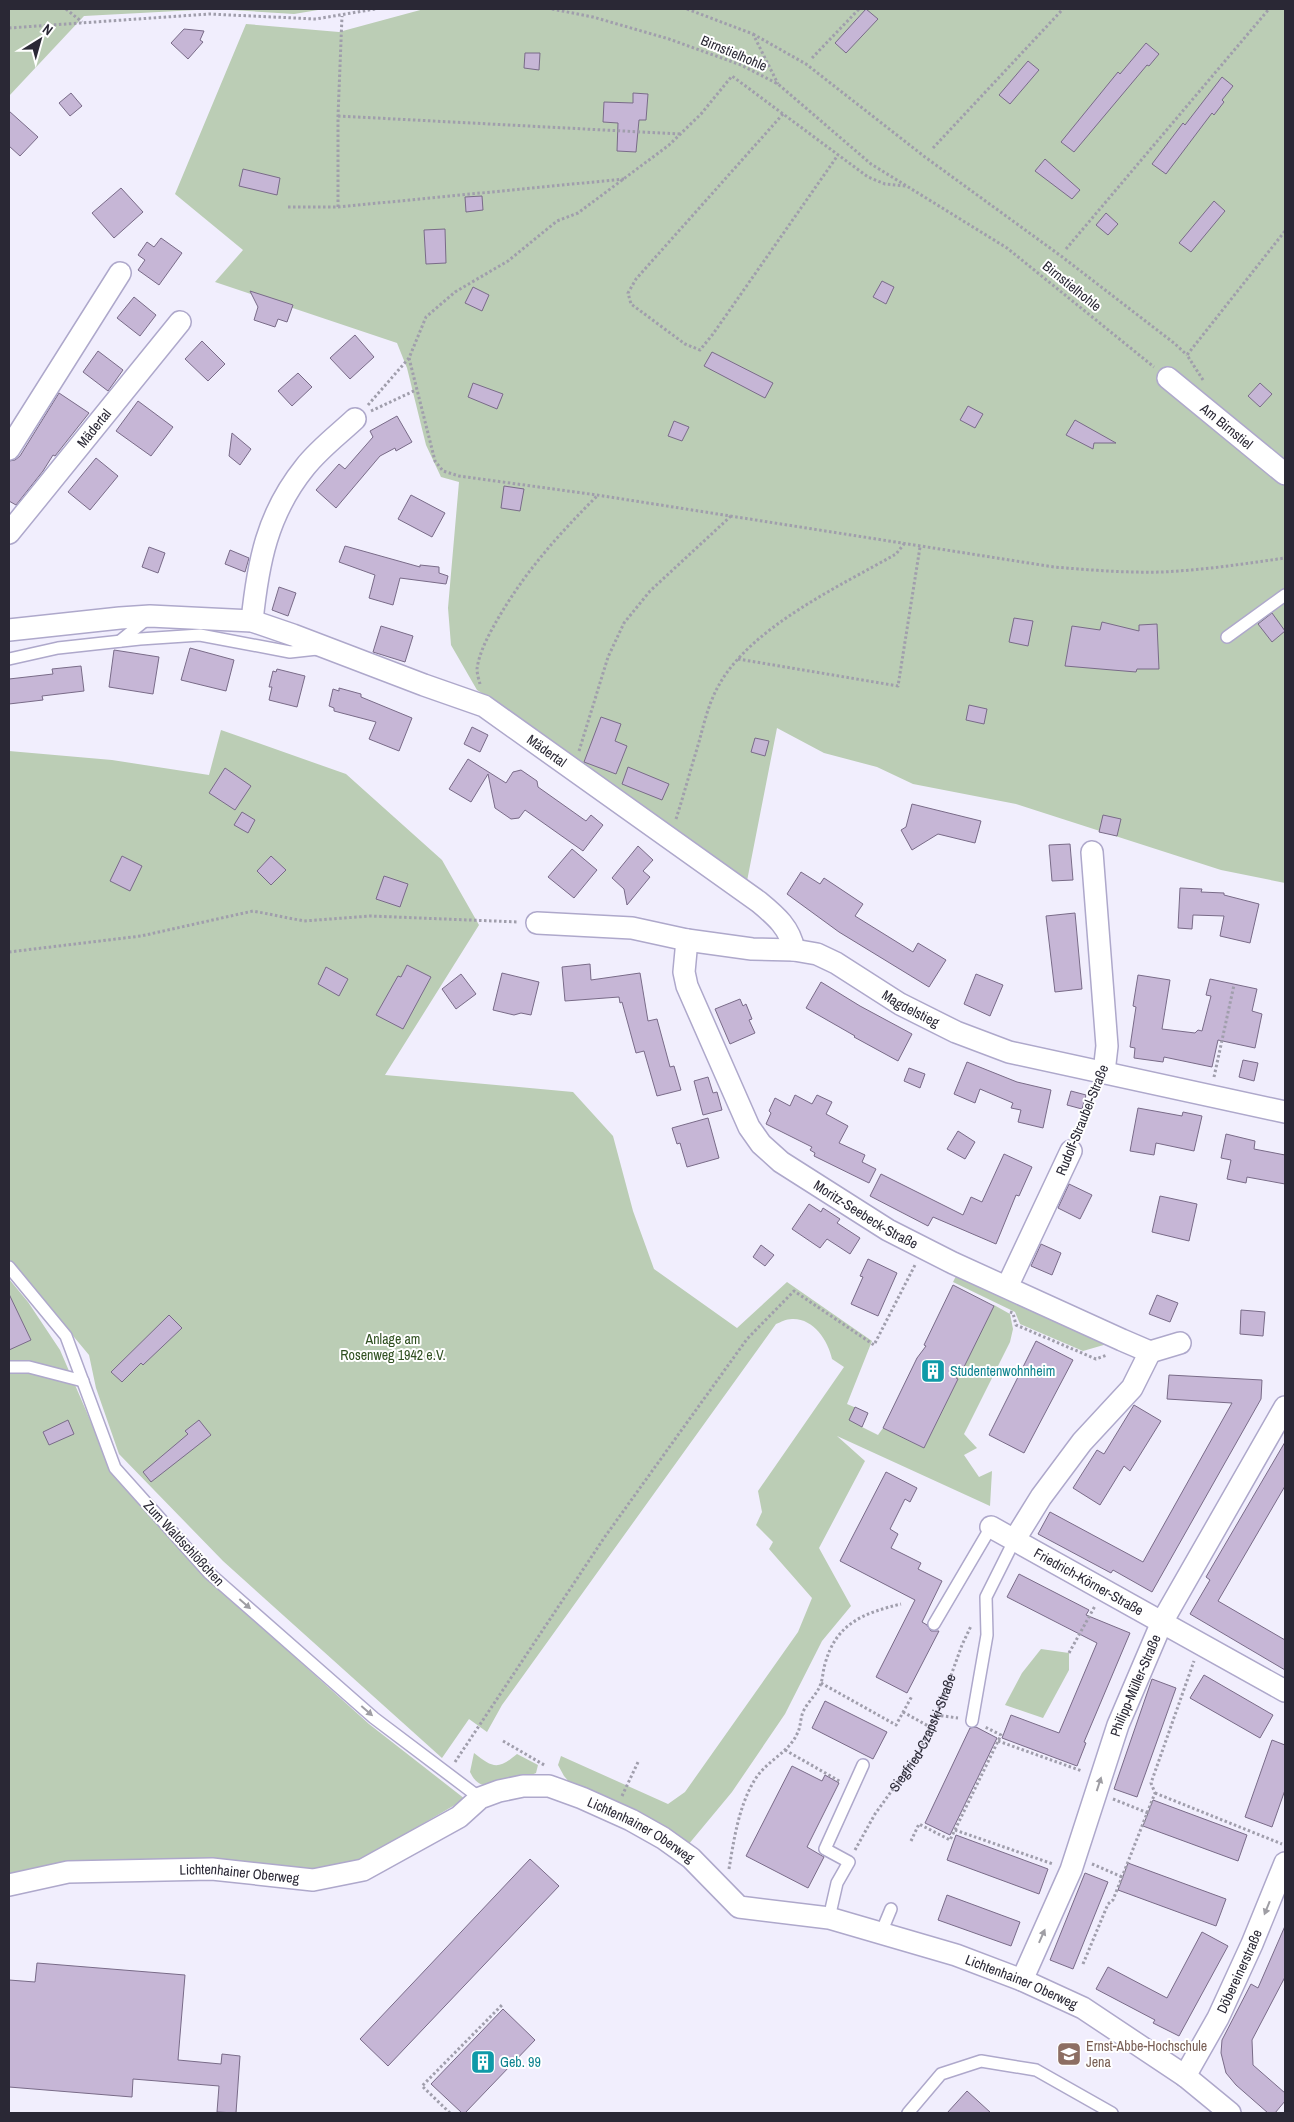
<svg xmlns="http://www.w3.org/2000/svg" width="1294" height="2122" font-family="'Archivo Narrow',sans-serif">
<rect width="100%" height="100%" fill="#f1eefd"/>
<!-- green -->
<g fill="#bbcdb5">
<polygon points="9,9 324,9 294,14 215,9 84,16 9,96"/>
<polygon points="424,9 1285,9 1285,883 1221,870 1016,804 913,784 877,767 824,753 777,728 747,881 513,713 477,690 451,645 448,608 459,482 441,477 426,445 407,368 397,343 215,282 243,250 175,194 246,24 339,32"/>
<path d="M221,730l125,44 96,86 37,65 -94,150 188,17 40,44 20,75 21,58 83,59 50,-46 85,59 -25,63 21,9 -6,14 16,8 5,-7 41,20 34,-69 -5,-3 12,-11 29,-60 16,9 3,15 -3,13 -46,92 13,14 -13,7 15,22 13,-6 -2,35 -153,-70 28,25 -46,87 32,58 -29,35 -37,73 -53,78 -44,53 -117,-61 -7,-8 -6,-11 3,-9 107,48 17,-12 113,-160 14,-34 -43,-49 4,-7 -17,-17 6,-13 -4,-21 86,-124 -12,-8c-4,-19 -19,-41 -40,-40 -6,0 -11,3 -16,5l-274,381 -15,27 -18,-13 -27,39 -219,-197 -104,-107 -23,-66 -7,-33 -80,-96v-508l103,9 97,15z"/>
<polygon points="958,1272 1114,1342 1083,1351 1020,1324 1015,1312 953,1282"/>
<polygon points="9,1279 28,1302 60,1350 115,1478 214,1584 369,1724 465,1799 361,1860 304,1871 9,1877"/>
<polygon points="1041,1649 1069,1653 1069,1670 1043,1718 1005,1705 1022,1673"/>
<path d="M474,1753c19,15 24,17 43,1l21,11 -2,8c-11,5 -40,14 -52,12 -7,-1 -11,-7 -14,-13z"/>
</g>
<!-- building -->
<g fill="#c6b6d6" stroke="#796b88">
<polygon points="866,9 878,19 846,53 835,43"/>
<polygon points="184,29 204,31 200,40 203,42 188,59 171,43"/>
<polygon points="1146,43 1159,54 1149,66 1147,65 1074,152 1061,142 1118,72 1120,74"/>
<polygon points="525,53 540,53 539,70 524,68"/>
<polygon points="1028,61 1039,70 1010,104 999,95"/>
<polygon points="1222,77 1233,86 1222,100 1224,102 1214,115 1212,113 1166,174 1152,164 1183,123 1185,125"/>
<polygon points="71,93 82,106 70,116 59,103"/>
<polygon points="633,93 648,94 646,120 639,120 636,152 617,151 618,123 603,122 604,102 633,103"/>
<polygon points="9,111 38,137 20,156 9,146"/>
<polygon points="1045,159 1080,190 1072,199 1035,171"/>
<polygon points="243,169 280,178 277,195 239,186"/>
<polygon points="121,188 143,212 114,238 92,213"/>
<polygon points="482,196 483,210 466,212 465,197"/>
<polygon points="1214,201 1225,211 1191,252 1179,243"/>
<polygon points="1106,213 1118,224 1108,235 1096,225"/>
<polygon points="445,229 446,263 426,264 424,230"/>
<polygon points="161,238 182,253 159,285 138,270 145,260 138,255 147,242 154,247"/>
<polygon points="882,281 894,287 886,304 873,297"/>
<polygon points="473,287 489,295 482,311 465,303"/>
<polygon points="250,291 293,305 287,322 278,319 275,327 254,320 258,307"/>
<polygon points="134,297 156,315 140,336 117,318"/>
<polygon points="355,335 374,357 350,379 330,358"/>
<polygon points="202,341 225,364 208,381 185,359"/>
<polygon points="98,351 123,370 108,391 83,372"/>
<polygon points="712,352 773,383 765,398 704,366"/>
<polygon points="298,373 312,387 292,406 278,391"/>
<polygon points="473,383 503,394 497,409 468,397"/>
<polygon points="1260,383 1272,394 1260,407 1248,396"/>
<polygon points="59,393 89,413 55,456 53,455 43,471 16,505 9,501 9,461 15,460 20,456"/>
<polygon points="138,401 173,427 151,456 116,431"/>
<polygon points="968,406 983,414 975,428 960,420"/>
<polygon points="397,416 412,442 396,451 395,448 380,456 336,508 316,490 339,464 345,469 373,437 370,431"/>
<polygon points="1075,420 1116,443 1094,443 1093,449 1066,435"/>
<polygon points="674,421 689,427 682,441 668,436"/>
<polygon points="232,433 251,449 240,465 229,456"/>
<polygon points="96,458 118,476 90,510 68,492"/>
<polygon points="504,486 524,489 520,511 501,508"/>
<polygon points="411,495 445,513 432,537 398,519"/>
<polygon points="345,546 420,567 420,565 439,567 439,573 448,576 446,584 400,578 393,605 369,598 375,575 339,562"/>
<polygon points="149,547 165,553 158,573 142,567"/>
<polygon points="230,550 249,558 245,572 225,564"/>
<polygon points="279,587 296,593 288,616 272,610"/>
<polygon points="1272,613 1285,631 1272,642 1258,624"/>
<polygon points="1014,618 1033,621 1028,646 1009,642"/>
<polygon points="1102,622 1139,631 1139,625 1157,624 1159,669 1137,669 1136,672 1065,666 1072,626 1100,630"/>
<polygon points="381,626 413,636 405,662 373,652"/>
<polygon points="190,648 234,660 226,691 181,680"/>
<polygon points="114,650 159,657 153,694 109,687"/>
<polygon points="81,666 84,691 42,696 43,700 9,704 9,679 53,674 52,669"/>
<polygon points="277,669 305,676 297,707 269,700 272,687 269,687 273,671 276,672"/>
<polygon points="339,688 361,694 361,697 412,718 399,751 369,739 376,722 334,711 334,708 329,706 333,689 339,691"/>
<polygon points="969,705 987,709 984,724 966,720"/>
<polygon points="601,717 621,724 615,741 627,746 616,774 584,762"/>
<polygon points="472,727 488,735 480,752 464,744"/>
<polygon points="755,738 769,741 765,756 751,752"/>
<polygon points="468,759 506,783 513,772 521,770 537,781 538,787 586,821 591,815 603,825 583,851 525,810 519,818 511,819 495,808 488,774 471,802 449,789"/>
<polygon points="628,767 669,784 662,800 622,784"/>
<polygon points="225,768 251,786 235,810 209,793"/>
<polygon points="912,804 981,821 975,843 938,834 912,850 901,830 906,827"/>
<polygon points="242,812 255,820 248,833 234,825"/>
<polygon points="1103,815 1121,819 1117,836 1099,832"/>
<polygon points="1070,844 1073,880 1052,881 1049,845"/>
<polygon points="638,846 653,860 643,871 650,877 627,905 624,889 612,878"/>
<polygon points="572,849 597,870 574,898 548,877"/>
<polygon points="122,856 142,866 130,891 110,881"/>
<polygon points="271,856 286,870 271,885 257,871"/>
<polygon points="801,872 820,884 824,878 863,904 855,916 913,952 918,943 946,960 929,987 839,932 787,894"/>
<polygon points="384,876 408,884 400,907 376,899"/>
<polygon points="1180,888 1202,889 1201,892 1224,893 1224,895 1259,904 1250,943 1220,936 1224,916 1193,915 1192,929 1178,928"/>
<polygon points="1075,913 1082,989 1055,992 1046,916"/>
<polygon points="590,964 591,980 640,973 648,1021 657,1019 670,1067 674,1066 681,1090 657,1096 644,1051 636,1053 622,1002 620,1003 619,997 565,1001 562,967"/>
<polygon points="407,965 431,977 403,1029 376,1015 398,976 401,977"/>
<polygon points="326,967 348,979 339,996 318,984"/>
<polygon points="502,973 539,982 531,1015 521,1013 514,1015 493,1010"/>
<polygon points="461,974 476,994 456,1009 442,989"/>
<polygon points="976,974 1003,985 990,1016 964,1004"/>
<polygon points="1138,975 1170,980 1162,1029 1195,1033 1198,1030 1202,1031 1211,996 1206,995 1210,979 1257,989 1252,1011 1262,1014 1255,1048 1218,1040 1212,1067 1164,1057 1163,1062 1134,1058 1135,1048 1130,1047 1136,1007 1133,1006"/>
<polygon points="821,982 860,1006 912,1034 898,1061 854,1037 855,1036 806,1008"/>
<polygon points="740,999 743,1006 746,1004 752,1019 749,1020 755,1033 730,1044 715,1009"/>
<polygon points="1243,1060 1258,1063 1254,1081 1239,1077"/>
<polygon points="967,1062 1017,1082 1051,1090 1043,1128 1018,1122 1021,1110 1011,1108 1013,1103 980,1089 975,1103 954,1094"/>
<polygon points="909,1068 925,1074 920,1088 904,1081"/>
<polygon points="708,1077 713,1093 717,1092 722,1110 703,1115 694,1081"/>
<polygon points="1071,1091 1086,1095 1082,1109 1067,1105"/>
<polygon points="795,1095 812,1104 817,1095 832,1102 826,1114 848,1126 839,1143 865,1155 862,1162 876,1169 869,1183 814,1156 815,1153 810,1150 812,1147 766,1124 771,1113 769,1111 775,1098 790,1106"/>
<polygon points="1138,1108 1182,1116 1183,1112 1202,1116 1194,1151 1156,1143 1154,1155 1130,1151"/>
<polygon points="708,1118 719,1158 687,1167 680,1143 677,1144 672,1128"/>
<polygon points="958,1131 975,1142 965,1159 947,1149"/>
<polygon points="1226,1134 1255,1141 1254,1149 1285,1155 1285,1184 1247,1177 1246,1183 1227,1179 1231,1160 1221,1158"/>
<polygon points="1004,1154 1032,1167 1019,1196 1016,1195 996,1244 933,1217 928,1226 870,1196 881,1174 963,1215 971,1197 982,1202"/>
<polygon points="1069,1184 1092,1195 1080,1219 1058,1208"/>
<polygon points="1160,1196 1197,1204 1189,1241 1152,1232"/>
<polygon points="809,1204 821,1212 823,1208 840,1219 837,1223 860,1238 850,1254 827,1239 820,1248 792,1229"/>
<polygon points="1041,1244 1061,1253 1052,1275 1031,1266"/>
<polygon points="761,1245 774,1255 765,1266 753,1257"/>
<polygon points="868,1259 897,1273 878,1316 851,1304 863,1277 860,1276"/>
<polygon points="953,1285 994,1306 965,1365 956,1378 958,1379 924,1448 883,1428 917,1358 926,1346 924,1345"/>
<polygon points="9,1294 31,1340 9,1350"/>
<polygon points="1157,1295 1178,1303 1170,1322 1149,1314"/>
<polygon points="1241,1310 1265,1312 1263,1336 1240,1334"/>
<polygon points="169,1315 182,1328 143,1365 141,1363 122,1382 111,1372"/>
<polygon points="1036,1341 1073,1360 1024,1453 989,1435"/>
<polygon points="1169,1375 1262,1380 1261,1399 1152,1592 1113,1570 1111,1573 1038,1534 1050,1512 1143,1562 1232,1403 1167,1399"/>
<polygon points="1134,1405 1161,1421 1130,1471 1124,1466 1100,1505 1073,1488 1097,1450 1104,1454"/>
<polygon points="855,1407 868,1413 862,1427 849,1420"/>
<polygon points="68,1420 74,1434 49,1445 43,1432"/>
<polygon points="199,1420 211,1435 151,1482 143,1472 188,1434 185,1431"/>
<polygon points="1285,1442 1285,1486 1218,1601 1285,1640 1285,1670 1190,1614 1210,1580 1206,1577"/>
<polygon points="886,1472 917,1488 910,1502 905,1499 890,1529 898,1534 891,1548 921,1563 918,1569 942,1581 922,1622 927,1625 931,1631 939,1631 907,1693 876,1677 915,1600 840,1561"/>
<polygon points="1019,1574 1089,1610 1086,1615 1130,1633 1084,1742 1086,1743 1077,1766 1002,1738 1011,1715 1059,1733 1097,1643 1007,1597"/>
<polygon points="1204,1675 1273,1715 1260,1738 1190,1698"/>
<polygon points="1152,1679 1176,1688 1137,1797 1114,1789"/>
<polygon points="825,1701 887,1732 873,1759 812,1728"/>
<polygon points="976,1727 997,1738 950,1835 925,1823 970,1728"/>
<polygon points="1272,1740 1285,1745 1285,1790 1272,1827 1245,1817"/>
<polygon points="792,1766 822,1781 825,1775 839,1783 807,1847 824,1857 808,1888 746,1856"/>
<polygon points="1153,1800 1247,1835 1238,1861 1143,1826"/>
<polygon points="956,1835 1048,1869 1039,1894 947,1860"/>
<polygon points="530,1859 559,1886 388,2066 360,2039"/>
<polygon points="1128,1863 1226,1899 1216,1926 1118,1890"/>
<polygon points="1085,1873 1108,1882 1073,1969 1050,1960"/>
<polygon points="947,1895 1020,1922 1011,1946 938,1920"/>
<polygon points="1285,1926 1285,1977 1252,2040 1253,2065 1285,2093 1285,2101 1275,2113 1268,2113 1236,2085 1226,2073 1221,2053 1222,2040 1251,1984 1258,1988"/>
<polygon points="1202,1932 1228,1946 1179,2036 1153,2023 1155,2020 1096,1989 1108,1967 1167,1998"/>
<polygon points="37,1963 185,1975 178,2060 221,2064 222,2054 240,2056 236,2113 217,2112 219,2086 133,2079 132,2097 9,2087 9,1980 35,1982"/>
<polygon points="503,2009 535,2040 465,2113 462,2113 431,2084"/>
<polygon points="967,2091 991,2113 947,2113"/>
</g>
<g fill="none" stroke-linecap="round" stroke-linejoin="round">
<defs>
<g id="service">
<polyline points="1227,637 1285,595"/>
<polyline points="120,641 147,619"/>
<polyline points="9,659 58,648 140,639 200,635 290,652 317,649"/>
<polyline points="9,1267 66,1336 115,1468 209,1573 374,1718 480,1798"/>
<polyline points="9,1367 29,1367 83,1381"/>
<polyline points="934,1624 991,1527"/>
<polyline points="972,1721 987,1635 986,1597 1015,1539"/>
<polyline points="829,1918 837,1883 849,1862 825,1849 863,1765"/>
<polyline points="881,1933 891,1909"/>
<polyline points="908,2113 941,2074 981,2061 1036,2070 1112,2113"/>
</g>
<g id="minor">
<path id="s2" d="M1168,378l117,96"/>
<polyline points="9,449 120,273"/>
<path id="s3" d="M9,533l171,-211"/>
<path d="M252,621c6,-58 15,-107 53,-154 14,-18 34,-33 50,-48"/>
<path id="s4" d="M9,630l111,-12 30,-2 102,5 41,14 131,50 60,21 275,196c17,14 31,26 35,48"/>
<polyline points="1092,852 1107,1046 1104,1072"/>
<path id="s5" d="M537,923l95,5 55,12 65,9 42,1 23,4 19,9 64,41 56,28 53,20 276,60"/>
<path id="s6" d="M687,940l-3,32 3,14 62,141 12,17 20,18 107,68 65,33 169,77 28,12 30,-9"/>
<polyline points="1007,1287 1071,1151"/>
<path id="s7" d="M991,1527l294,164"/>
<polyline points="1015,1539 1041,1497 1082,1442 1132,1388 1150,1352"/>
<path id="s8" d="M9,1885l59,-13 144,-3 101,11 50,-10 96,-53 21,-19 19,-7 24,-5h26l33,12 49,22 32,18 28,20 48,49 90,11 127,37 66,25 61,28 102,68 45,37"/>
<path id="s9" d="M1022,1980l49,-110 47,-145 44,-103 123,-215"/>
<path id="s10" d="M1185,2076l33,-58 34,-74 33,-81"/>
</g>
</defs>
<!-- service casing -->
<use href="#service" stroke="#aea8cb" stroke-width="14"/>
<!-- minor casing -->
<use href="#minor" stroke="#aea8cb" stroke-width="24"/>
<!-- path -->
<g stroke="#a09eac" stroke-width="3" stroke-dasharray="2.5 2.5" stroke-linecap="butt">
<polyline points="66,9 82,22"/>
<polyline points="552,9 593,17 669,39 741,65 778,84 871,164 1007,248 1154,367"/>
<polyline points="687,9 753,34 778,84"/>
<polyline points="9,28 209,14 316,19 375,9"/>
<polyline points="753,34 806,64 925,157 1061,256 1174,343 1187,355"/>
<polyline points="812,58 859,9"/>
<polyline points="783,114 636,279 628,293 631,304 685,344 700,350 713,334 838,155"/>
<polyline points="338,116 680,134"/>
<polyline points="933,148 1063,9"/>
<polyline points="288,207 338,207 624,179"/>
<polyline points="338,207 338,116 342,16"/>
<polyline points="1066,249 1269,9"/>
<path d="M409,358l26,103 8,10 16,5 138,19 457,72c36,3 72,6 108,5 41,-2 82,-8 123,-14"/>
<polyline points="1203,380 1187,355 1285,231"/>
<polyline points="368,405 409,358 426,317 455,292 508,261 557,221 578,213 669,145 701,114 732,76 868,177 885,184 906,186"/>
<polyline points="371,411 416,390"/>
<polyline points="738,659 898,686 920,547"/>
<path d="M480,684c-1,-4 -3,-10 -3,-15 2,-16 11,-33 19,-47 28,-49 61,-86 101,-126"/>
<polyline points="579,751 608,657 624,623 650,591 731,516"/>
<path d="M676,819c8,-25 15,-51 23,-77 5,-19 10,-40 20,-57 32,-58 121,-99 177,-131l8,-10"/>
<polyline points="9,952 141,936 253,911 304,921 370,916 519,922"/>
<polyline points="1214,1077 1234,985"/>
<polyline points="1078,1134 1096,1091"/>
<polyline points="1010,1312 1013,1313 1016,1325 1096,1359 1107,1355"/>
<polyline points="1069,1653 1095,1606"/>
<polyline points="821,1683 896,1725 912,1696"/>
<polyline points="903,1712 930,1727"/>
<polyline points="936,1715 958,1718"/>
<polyline points="503,1741 546,1766"/>
<polyline points="998,1741 1082,1771"/>
<polyline points="785,1750 841,1782"/>
<polyline points="455,1762 604,1538 747,1339 794,1291 874,1345 915,1265"/>
<polyline points="1155,1793 1282,1844"/>
<polyline points="622,1796 639,1760"/>
<polyline points="1113,1799 1148,1813"/>
<polyline points="955,1830 1053,1864"/>
<polyline points="911,1841 919,1824 950,1840 1001,1735 985,1727"/>
<path id="s1" d="M855,1850l20,-36 44,-61 22,-50 21,-58 9,-19"/>
<polyline points="1092,1864 1122,1877"/>
<path d="M729,1869c5,-30 10,-65 27,-91 11,-17 33,-26 41,-44 4,-7 3,-15 6,-22 5,-11 15,-18 18,-29 2,-6 2,-13 4,-19 11,-41 39,-51 76,-60"/>
<polyline points="1083,1964 1108,1904 1113,1900 1155,1793 1151,1783 1194,1661"/>
<polyline points="450,2113 422,2086 502,2005"/>
</g>
<!-- service -->
<use href="#service" stroke="#fff" stroke-width="11"/>
<!-- minor -->
<use href="#minor" stroke="#fff" stroke-width="21"/>
</g>
<!-- one-way arrows -->
<defs><path id="oneway-solid" d="M-6-.8H1V-3.2L6.5 0L1 3.2V.8H-6Z" transform="scale(1.25)"/></defs>
<g fill="#9f9ea4">
<use href="#oneway-solid" transform="translate(245 1604) rotate(41)"/>
<use href="#oneway-solid" transform="translate(367 1711) rotate(41)"/>
<use href="#oneway-solid" transform="translate(1099 1784) rotate(-72)"/>
<use href="#oneway-solid" transform="translate(1267 1908) rotate(112)"/>
<use href="#oneway-solid" transform="translate(1042 1936) rotate(-66)"/>
</g>
<!-- icons -->
<defs>
<symbol id="building-square" viewBox="-11 -11 22 22"><rect x="-9" y="-9" width="18" height="18" rx="4" fill="#0f9aa8" stroke="#fff"/><path d="M-4-6H4V6H1V3H-1V6H-4ZM-2.5-4.3h1.7v1.8h-1.7ZM.8-4.3h1.7v1.8H.8ZM-2.5-1h1.7V.8h-1.7ZM.8-1h1.7V.8H.8Z" fill="#fff"/></symbol>
<symbol id="university-square" viewBox="-11 -11 22 22"><rect x="-9" y="-9" width="18" height="18" rx="4" fill="#8d6e63" stroke="#fff"/><path d="M0-5L7-2L0 1L-7-2ZM-4 1L0 2.5L4 1V4Q0 6-4 4Z" fill="#fff"/></symbol>
</defs>
<g fill-rule="evenodd">
<use href="#building-square" x="919" y="1357" width="28" height="28"/>
<use href="#university-square" x="1055" y="2040" width="28" height="28"/>
<use href="#building-square" x="469" y="2048" width="28" height="28"/>
</g>
<g text-anchor="middle" dominant-baseline="central" stroke-width="4" stroke-linejoin="round" paint-order="stroke">
<!-- street labels -->
<g font-size="14" fill="#2a2835" stroke="#fff">
<text transform="translate(734 53) rotate(23)">Birnstielhohle</text>
<text transform="translate(1072 286) rotate(39)">Birnstielhohle</text>
<text stroke="none"><textPath href="#s2" startOffset="76">Am Birnstiel</textPath></text>
<text stroke="none"><textPath href="#s3" startOffset="135">Mädertal</textPath></text>
<text stroke="none"><textPath href="#s4" startOffset="568">Mädertal</textPath></text>
<text stroke="none"><textPath href="#s5" startOffset="391">Magdelstieg</textPath></text>
<text transform="translate(1082 1120) rotate(-68)">Rudolf-Straubel-Straße</text>
<text stroke="none"><textPath href="#s6" startOffset="348">Moritz-Seebeck-Straße</textPath></text>
<text transform="translate(184 1543) rotate(47)">Zum Waldschlößchen</text>
<text stroke="none"><textPath href="#s7" startOffset="112">Friedrich-Körner-Straße</textPath></text>
<text stroke="none"><textPath href="#s9" startOffset="316">Philipp-Müller-Straße</textPath></text>
<text stroke="none"><textPath href="#s1" startOffset="136">Siegfried-Czapski-Straße</textPath></text>
<text stroke="none"><textPath href="#s8" startOffset="668">Lichtenhainer Oberweg</textPath></text>
<text stroke="none"><textPath href="#s8" startOffset="232">Lichtenhainer Oberweg</textPath></text>
<text stroke="none"><textPath href="#s10" startOffset="118">Döbereinerstraße</textPath></text>
<text stroke="none"><textPath href="#s8" startOffset="1088">Lichtenhainer Oberweg</textPath></text>
</g>
<!-- park labels -->
<g font-size="14" fill="#305021" stroke="#fff">
<text x="393" y="1339">Anlage am<tspan x="393" dy="16">Rosenweg 1942 e.V.</tspan></text>
</g>
<!-- culture labels -->
<g font-size="14" fill="#0d838f" stroke="#fff" text-anchor="start">
<text x="950" y="1371">Studentenwohnheim</text>
<text x="500" y="2062">Geb. 99</text>
</g>
<!-- education labels -->
<g font-size="14" fill="#785e54" stroke="#fff" text-anchor="start">
<text x="1086" y="2046">Ernst-Abbe-Hochschule<tspan x="1086" dy="16">Jena</tspan></text>
</g>
</g>
<!-- border -->
<rect width="1294" height="2122" fill="none" stroke="#2a2835" stroke-width="20"/>
<!-- north arrow -->
<g transform="translate(40 40) rotate(37)" stroke="#ffffff" stroke-width="4" paint-order="stroke">
<path d="M0-4L9 19L0 12L-9 19Z" fill="#2a2835"/>
<text y="-8" font-size="14" font-weight="bold" text-anchor="middle" fill="#2a2835">N</text>
</g>
</svg>
